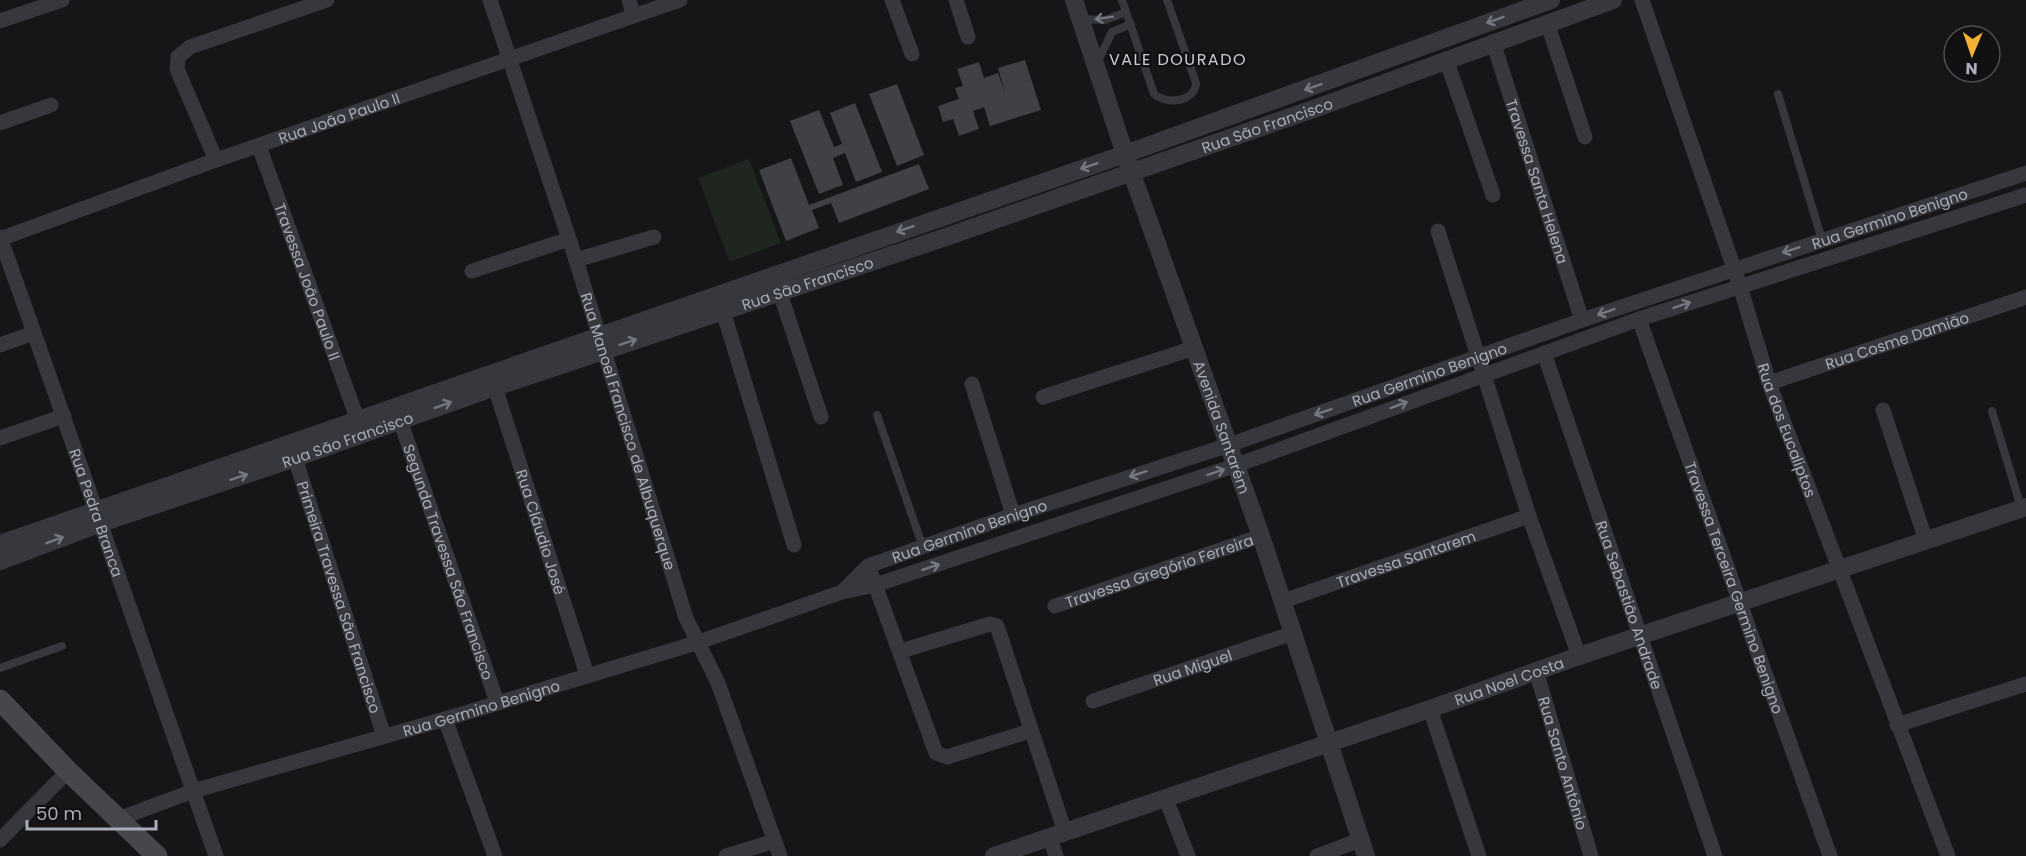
<svg xmlns="http://www.w3.org/2000/svg" width="2026" height="856" font-family="Poppins,sans-serif">
<rect width="100%" height="100%" fill="#161618"/>
<!-- green -->
<polygon fill="#1e261f" points="749,159 781,243 730,262 698,178"/>
<!-- building -->
<g fill="#404145">
<polygon points="1025,60 1041,110 990,126 984,107 973,111 979,129 959,136 953,119 943,122 938,106 959,99 955,88 963,86 957,69 979,62 984,78 998,73 1005,93 998,68"/>
<polygon points="897,84 924,155 897,166 869,94"/>
<polygon points="855,103 882,172 856,182 845,153 833,158 843,185 819,194 790,121 819,110 834,147 842,144 830,113"/>
<polygon points="791,158 809,205 919,164 929,189 839,223 831,203 812,210 819,228 786,241 759,170"/>
</g>
<g fill="none" stroke-linecap="round" stroke-linejoin="round">
<!-- service -->
<g stroke="#37383d" stroke-width="8">
<path d="M1122,0l32,94c13,11 41,8 42,-11l-29,-83"/>
<polyline points="1081,19 1105,20 1126,12"/>
<polyline points="1098,61 1112,32 1131,24"/>
<polyline points="1778,94 1822,240"/>
<polyline points="1992,411 2021,507"/>
<polyline points="877,415 923,547"/>
<polyline points="0,668 62,646"/>
</g>
<!-- minor -->
<g stroke="#37383d" stroke-width="15">
<path id="s1" d="M490,0l86,260 110,358 32,65 62,173"/>
<polyline points="629,0 633,15"/>
<polyline points="892,0 912,54"/>
<polyline points="956,0 968,37"/>
<path id="s2" d="M1642,0l98,286 29,97 179,473"/>
<polyline points="0,21 62,0"/>
<polyline points="1547,22 1585,137"/>
<path id="s3" d="M1493,42l89,278"/>
<polyline points="1446,59 1493,195"/>
<polyline points="0,123 51,105"/>
<path id="s4" d="M259,146l98,272"/>
<polyline points="216,160 177,69 178,57 190,47 327,0"/>
<polyline points="1438,231 1529,516 1579,656"/>
<path id="s5" d="M0,237c74,206 143,413 216,619"/>
<path id="s6" d="M0,239l216,-79 464,-160"/>
<polyline points="576,260 654,237"/>
<polyline points="472,271 569,239"/>
<polyline points="780,293 821,417"/>
<polyline points="723,311 794,545"/>
<path id="s7" d="M1639,319l191,537"/>
<polyline points="0,345 34,333"/>
<path id="s8" d="M1544,353l171,503"/>
<path id="s9" d="M1769,383l257,-86"/>
<polyline points="972,384 1013,515"/>
<path id="s10" d="M495,387l92,288"/>
<polyline points="1043,397 1194,348"/>
<polyline points="1883,410 1926,541"/>
<path id="s11" d="M400,420l97,282"/>
<polyline points="0,438 64,416"/>
<path id="s12" d="M295,458l89,278"/>
<polyline points="872,576 936,753 947,757 1030,731"/>
<path id="s13" d="M842,592l26,-26 145,-51 216,-70 353,-125 444,-147"/>
<path id="s14" d="M1283,601l246,-85"/>
<path id="s15" d="M1055,606l206,-70"/>
<polyline points="901,651 990,624 997,626 1065,832"/>
<path id="s16" d="M1536,671l55,185"/>
<path id="s17" d="M1093,701l200,-68"/>
<polyline points="1430,709 1479,856"/>
<polyline points="445,719 495,856"/>
<polyline points="1897,725 2026,684"/>
<polyline points="1166,799 1188,856"/>
<path id="s18" d="M118,819l75,-28 252,-72 251,-76 146,-51 33,-7 362,-120 402,-146 387,-124"/>
<polyline points="1050,838 1056,856"/>
<polyline points="0,840 68,771"/>
<polyline points="726,856 775,841"/>
<polyline points="1317,856 1360,840"/>
</g>
<!-- tertiary -->
<g stroke="#37383d" stroke-width="18">
<path id="s19" d="M1074,0l51,154 136,382 105,320"/>
<polyline points="0,544 1125,154 1551,0"/>
<path id="s20" d="M0,561l101,-38 194,-65 200,-71 448,-149 376,-131 294,-107"/>
<path id="s21" d="M994,856l436,-147 149,-53 447,-149"/>
</g>
<!-- secondary -->
<polyline stroke="#45474d" stroke-width="21" points="0,700 68,771 157,856"/>
</g>
<!-- one-way arrows -->
<defs><path id="oneway-shaft" d="M-6 0H5M1.5-3L5.5 0L1.5 3" fill="none" stroke-width="1.6" stroke-linecap="round" stroke-linejoin="round" transform="scale(1.5)"/></defs>
<g stroke="#757881">
<use href="#oneway-shaft" transform="translate(1104 18) rotate(171)"/>
<use href="#oneway-shaft" transform="translate(1495 20) rotate(160)"/>
<use href="#oneway-shaft" transform="translate(1313 87) rotate(161)"/>
<use href="#oneway-shaft" transform="translate(1089 166) rotate(161)"/>
<use href="#oneway-shaft" transform="translate(905 229) rotate(161)"/>
<use href="#oneway-shaft" transform="translate(1791 250) rotate(162)"/>
<use href="#oneway-shaft" transform="translate(1682 305) rotate(-18)"/>
<use href="#oneway-shaft" transform="translate(1606 312) rotate(161)"/>
<use href="#oneway-shaft" transform="translate(628 342) rotate(-18)"/>
<use href="#oneway-shaft" transform="translate(443 405) rotate(-20)"/>
<use href="#oneway-shaft" transform="translate(1399 405) rotate(-20)"/>
<use href="#oneway-shaft" transform="translate(1323 412) rotate(161)"/>
<use href="#oneway-shaft" transform="translate(1216 472) rotate(-18)"/>
<use href="#oneway-shaft" transform="translate(1138 474) rotate(162)"/>
<use href="#oneway-shaft" transform="translate(239 477) rotate(-18)"/>
<use href="#oneway-shaft" transform="translate(55 540) rotate(-21)"/>
<use href="#oneway-shaft" transform="translate(931 567) rotate(-18)"/>
</g>
<g text-anchor="middle" dominant-baseline="central" stroke-width="5" stroke-linejoin="round" paint-order="stroke">
<!-- street labels -->
<g font-size="15" fill="#a8adb8" stroke="#111113">
<text stroke="none"><textPath href="#s6" startOffset="360">Rua João Paulo II</textPath></text>
<text stroke="none"><textPath href="#s20" startOffset="1340">Rua São Francisco</textPath></text>
<text stroke="none"><textPath href="#s3" startOffset="146">Travessa Santa Helena</textPath></text>
<text stroke="none"><textPath href="#s13" startOffset="1116">Rua Germino Benigno</textPath></text>
<text stroke="none"><textPath href="#s4" startOffset="144">Travessa João Paulo II</textPath></text>
<text stroke="none"><textPath href="#s20" startOffset="854">Rua São Francisco</textPath></text>
<text stroke="none"><textPath href="#s9" startOffset="135">Rua Cosme Damião</textPath></text>
<text stroke="none"><textPath href="#s13" startOffset="630">Rua Germino Benigno</textPath></text>
<text stroke="none"><textPath href="#s19" startOffset="452">Avenida Santarém</textPath></text>
<text stroke="none"><textPath href="#s2" startOffset="454">Rua dos Eucaliptos</textPath></text>
<text stroke="none"><textPath href="#s1" startOffset="453">Rua Manoel Francisco de Albuquerque</textPath></text>
<text stroke="none"><textPath href="#s20" startOffset="368">Rua São Francisco</textPath></text>
<text stroke="none"><textPath href="#s5" startOffset="292">Rua Pedra Branca</textPath></text>
<text stroke="none"><textPath href="#s10" startOffset="152">Rua Cláudio José</textPath></text>
<text stroke="none"><textPath href="#s13" startOffset="144">Rua Germino Benigno</textPath></text>
<text stroke="none"><textPath href="#s14" startOffset="130">Travessa Santarem</textPath></text>
<text stroke="none"><textPath href="#s11" startOffset="150">Segunda Travessa São Francisco</textPath></text>
<text stroke="none"><textPath href="#s15" startOffset="110">Travessa Gregório Ferreira</textPath></text>
<text stroke="none"><textPath href="#s7" startOffset="285">Travessa Terceira Germino Benigno</textPath></text>
<text stroke="none"><textPath href="#s12" startOffset="146">Primeira Travessa São Francisco</textPath></text>
<text stroke="none"><textPath href="#s8" startOffset="266">Rua Sebastião Andrade</textPath></text>
<text stroke="none"><textPath href="#s17" startOffset="105">Rua Miguel</textPath></text>
<text stroke="none"><textPath href="#s21" startOffset="544">Rua Noel Costa</textPath></text>
<text stroke="none"><textPath href="#s18" startOffset="380">Rua Germino Benigno</textPath></text>
<text stroke="none"><textPath href="#s16" startOffset="96">Rua Santo Antônio</textPath></text>
</g>
<!-- neighbourhood labels -->
<g font-size="16" letter-spacing="1.5" fill="#c9ccd4" stroke="#111113">
<text x="1178" y="59">VALE DOURADO</text>
</g>
</g>
<!-- north arrow -->
<g transform="translate(1972 54) rotate(182)"><circle r="28" fill="#111113" stroke="#4d4f55" stroke-width="1.5"/>
<path d="M0-4.5L10 22L0 15L-10 22Z" fill="#f2b134"/>
<text y="-9" font-size="16" font-weight="bold" text-anchor="middle" fill="#a8adb8">N</text>
</g>
<!-- scale -->
<path d="M27 820v9h129v-9" fill="none" stroke="#a8adb8" stroke-width="3"/>
<text x="36" y="820" font-size="18" fill="#a8adb8" stroke="#111113" stroke-width="4.5" paint-order="stroke">50 m</text>
</svg>
